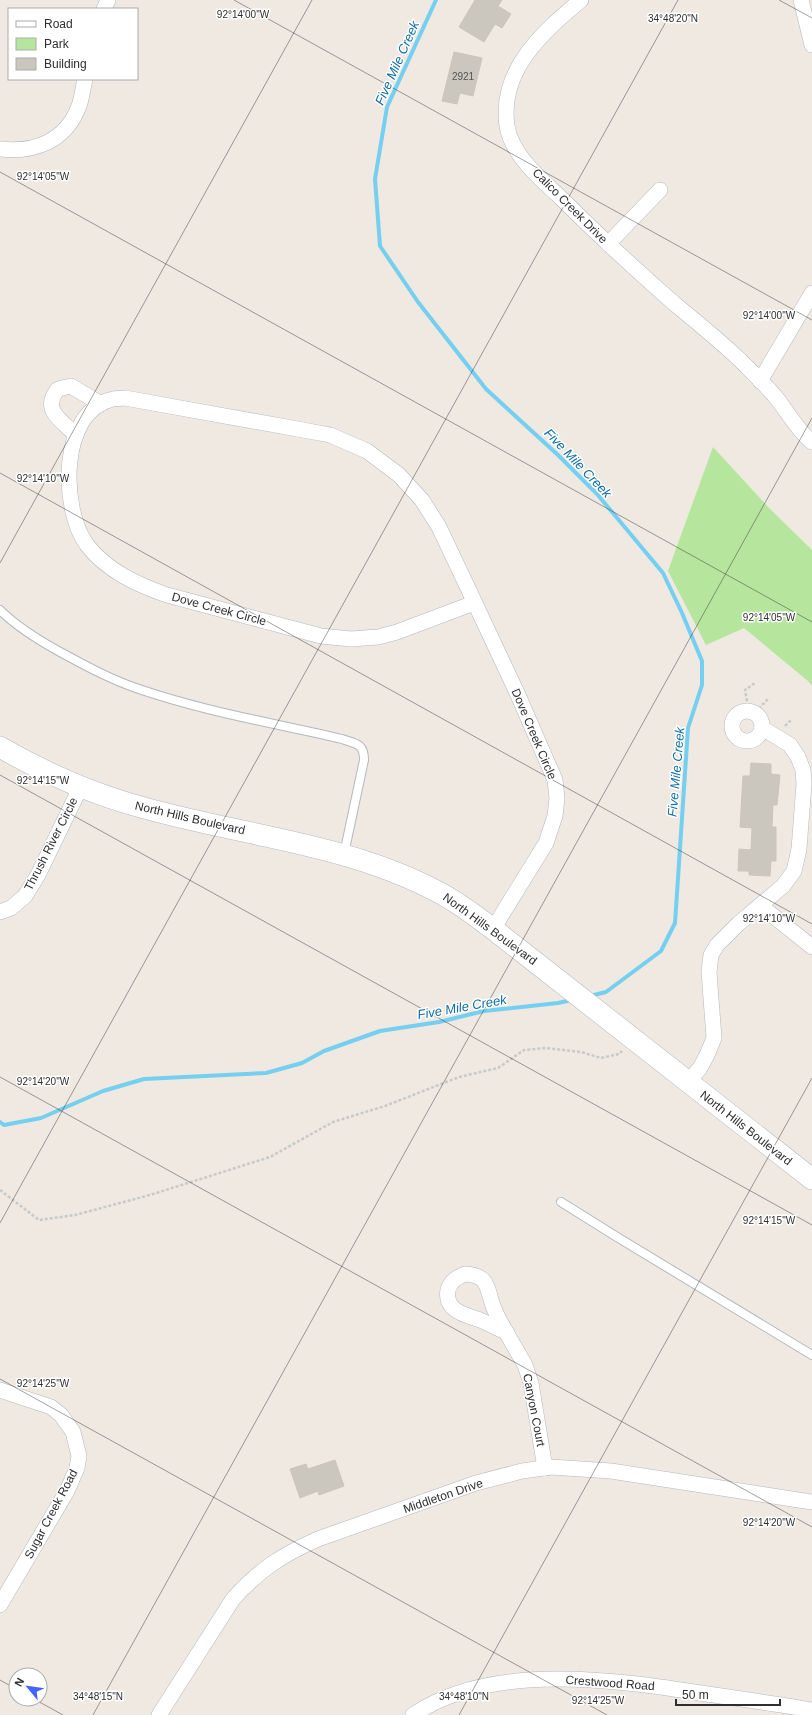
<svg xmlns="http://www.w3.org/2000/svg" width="812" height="1715" font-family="Helvetica,sans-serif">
<rect width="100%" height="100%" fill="#efe9e1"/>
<!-- green -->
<polygon fill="#b6e59e" points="713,447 769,508 812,550 812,686 808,681 744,628 706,645 668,571"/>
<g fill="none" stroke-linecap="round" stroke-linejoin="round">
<!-- stream -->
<g stroke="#75cff0" stroke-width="4">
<polyline points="436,0 387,107 375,179 380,246 418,302 486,389 558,455 597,494 628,531 663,573 682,613 702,661 702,685 688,728 675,923 661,951 606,992 590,996"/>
<polyline points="0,1122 4,1125 41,1118 103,1091 144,1079 266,1073 302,1063 324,1051 380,1031 439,1022 484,1011 558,1003 572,1000"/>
</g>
</g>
<!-- building -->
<g fill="#cbc7bf" stroke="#cbc5ba">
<polygon points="475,0 502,0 498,6 511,14 502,28 495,24 484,42 459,27"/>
<polygon points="454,52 482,58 473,96 460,93 457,104 442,101"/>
<polygon points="751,763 771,764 771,774 780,775 777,805 773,805 772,827 776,827 776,861 771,861 770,876 749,875 749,871 738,871 739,849 751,850 752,828 740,827 743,776 750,776"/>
<polygon points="335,1460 344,1486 319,1495 318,1491 300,1498 290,1469 306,1464 308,1469"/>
</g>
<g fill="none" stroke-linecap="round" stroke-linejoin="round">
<defs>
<g id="lane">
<path d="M0,610c18,18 40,31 62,43 24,13 48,26 74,35 66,23 137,35 206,51 14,5 22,4 22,21l-20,94"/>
<polyline points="561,1202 617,1237 812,1355"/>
</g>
<g id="street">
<path d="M581,0c-39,33 -82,70 -74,126 5,30 34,53 54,72 37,37 76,73 115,107 22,18 44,36 64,55 13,13 27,26 38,40 11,14 20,31 34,42"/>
<polyline points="801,0 812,45"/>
<polyline points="104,9 108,0"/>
<path d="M0,149c35,4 66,-8 79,-43 3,-8 4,-18 6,-27"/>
<polyline points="608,244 660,190"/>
<polyline points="760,381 812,293"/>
<path d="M76,435c-15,-15 -35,-25 -18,-46l13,-3 30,18"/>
<path d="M474,603l-77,29 -19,5 -27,2 -30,-3 -154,-41c-29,-10 -60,-24 -80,-50 -26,-35 -29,-134 26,-146 3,-1 8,0 12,-1l178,32 27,5 37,16 32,24 23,25 17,27 27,57 52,111 37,85 2,18 -2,18 -9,27 -53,86"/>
<circle cx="747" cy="726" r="15"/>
<polyline points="761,906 812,947"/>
<polyline points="0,912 11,908 25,896 38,875 81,786"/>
<polyline points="688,1082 700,1068 707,1055 714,1038 709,972 711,955 717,945 738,924 783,886 794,871 799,849 804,784 803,770 798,757 790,745 762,728"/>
<path d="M465,1274c22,1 22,12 27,29 3,10 9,20 14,29 -9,-4 -17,-8 -26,-12 -14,-5 -36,-9 -32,-30 2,-9 9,-13 17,-16z"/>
<polyline points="506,1332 525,1365 531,1383 545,1468"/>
<polyline points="0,1390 51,1407 61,1415 73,1432 79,1456 77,1468 67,1491 0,1605"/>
<path d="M159,1715l74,-116c27,-30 49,-44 85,-60l158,-56 46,-12 29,-4 60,4 201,31"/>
<path d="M413,1715c79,-54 205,-35 294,-21 35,5 70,10 105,16"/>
</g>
<path id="secondary" d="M0,747c40,23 83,43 127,56 104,32 217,38 313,90 19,10 36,23 53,36l319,250"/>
</defs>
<!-- lane casing -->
<use href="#lane" stroke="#b4b7c1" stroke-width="10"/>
<!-- street casing -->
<use href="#street" stroke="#b4b7c1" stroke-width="16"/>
<!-- secondary casing -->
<use href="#secondary" stroke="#b4b7c1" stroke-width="22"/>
<!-- path -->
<g stroke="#c9c9c9" stroke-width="2.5" stroke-dasharray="3 2" stroke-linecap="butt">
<polyline points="749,711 745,690 755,683"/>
<polyline points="755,712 768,699"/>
<polyline points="785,726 791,720"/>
<polyline points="0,1190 39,1220 75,1215 150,1195 270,1157 333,1122 385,1106 459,1077 498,1068 524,1050 546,1048 581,1052 601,1058 619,1054 622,1051"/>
</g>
<!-- lane -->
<use href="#lane" stroke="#fff" stroke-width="8"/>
<!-- street -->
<use href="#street" stroke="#fff" stroke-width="15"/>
<!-- secondary -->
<use href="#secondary" stroke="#fff" stroke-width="21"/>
</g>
<!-- ticks -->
<path fill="none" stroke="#2e2e2e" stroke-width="1" stroke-opacity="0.45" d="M234,0l578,320M779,0l33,18M0,172l812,450M0,473l812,451M0,563l312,-563M0,775l812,450M0,1077l812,450M0,1223l678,-1223M0,1379l607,336M0,1680l16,9M34,1699l29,16M93,1715l719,-1297M459,1715l353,-637"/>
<g text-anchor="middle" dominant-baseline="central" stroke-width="3" stroke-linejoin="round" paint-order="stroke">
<!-- number labels -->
<g font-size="10" fill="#555452">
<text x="463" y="76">2921</text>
</g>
<!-- street labels -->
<g font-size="12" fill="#2e2e2e" stroke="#fff">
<text transform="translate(570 206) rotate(45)">Calico Creek Drive</text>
<text transform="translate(219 609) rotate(15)">Dove Creek Circle</text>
<text transform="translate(534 734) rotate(67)">Dove Creek Circle</text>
<text transform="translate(190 818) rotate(13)">North Hills Boulevard</text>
<text transform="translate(51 844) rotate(-63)">Thrush River Circle</text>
<text transform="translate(490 929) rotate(36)">North Hills Boulevard</text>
<text transform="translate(746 1128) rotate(38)">North Hills Boulevard</text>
<text transform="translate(534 1410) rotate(79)">Canyon Court</text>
<text transform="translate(443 1496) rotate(-19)">Middleton Drive</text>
<text transform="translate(51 1514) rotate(-62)">Sugar Creek Road</text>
<text transform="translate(610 1683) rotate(4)">Crestwood Road</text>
</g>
<!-- water labels -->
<g font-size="13" font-style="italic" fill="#0d6fa3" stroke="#fff">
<text transform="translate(397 63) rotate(-66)">Five Mile Creek</text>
<text transform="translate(578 463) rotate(46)">Five Mile Creek</text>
<text transform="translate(676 772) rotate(-85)">Five Mile Creek</text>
<text transform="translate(462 1007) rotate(-10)">Five Mile Creek</text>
</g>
</g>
<g font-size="10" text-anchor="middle" fill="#2e2e2e" stroke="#fff" stroke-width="3" stroke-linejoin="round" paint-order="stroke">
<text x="243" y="18">92°14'00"W</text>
<text x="673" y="22">34°48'20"N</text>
<text x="43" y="180">92°14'05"W</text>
<text x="769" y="319">92°14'00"W</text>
<text x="43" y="482">92°14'10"W</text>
<text x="769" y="621">92°14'05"W</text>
<text x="43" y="784">92°14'15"W</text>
<text x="769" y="922">92°14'10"W</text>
<text x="43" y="1085">92°14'20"W</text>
<text x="769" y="1224">92°14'15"W</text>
<text x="43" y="1387">92°14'25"W</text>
<text x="769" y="1526">92°14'20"W</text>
<text x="98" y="1700">34°48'15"N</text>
<text x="464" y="1700">34°48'10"N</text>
<text x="598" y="1704">92°14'25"W</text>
</g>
<!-- legend -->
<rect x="8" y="8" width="130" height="72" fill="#ffffff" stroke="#ababab"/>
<rect x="16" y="21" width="20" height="6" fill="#ffffff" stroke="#ababab"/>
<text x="44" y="28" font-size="12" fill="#2e2e2e">Road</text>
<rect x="16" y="38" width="20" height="12" fill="#b6e59e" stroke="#ababab"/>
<text x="44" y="48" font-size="12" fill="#2e2e2e">Park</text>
<rect x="16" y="58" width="20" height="12" fill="#cbc7bf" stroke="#ababab"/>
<text x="44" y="68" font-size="12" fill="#2e2e2e">Building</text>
<!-- north arrow -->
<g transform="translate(28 1687) rotate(299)"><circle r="19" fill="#ffffff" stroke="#ababab"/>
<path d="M0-3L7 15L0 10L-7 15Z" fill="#4264fb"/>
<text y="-6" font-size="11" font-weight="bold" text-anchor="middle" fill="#2e2e2e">N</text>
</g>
<!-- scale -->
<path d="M676 1699v6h104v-6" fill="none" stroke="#2e2e2e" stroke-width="2"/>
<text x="682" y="1699" font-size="12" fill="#2e2e2e" stroke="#ffffff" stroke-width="3" paint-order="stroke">50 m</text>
</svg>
